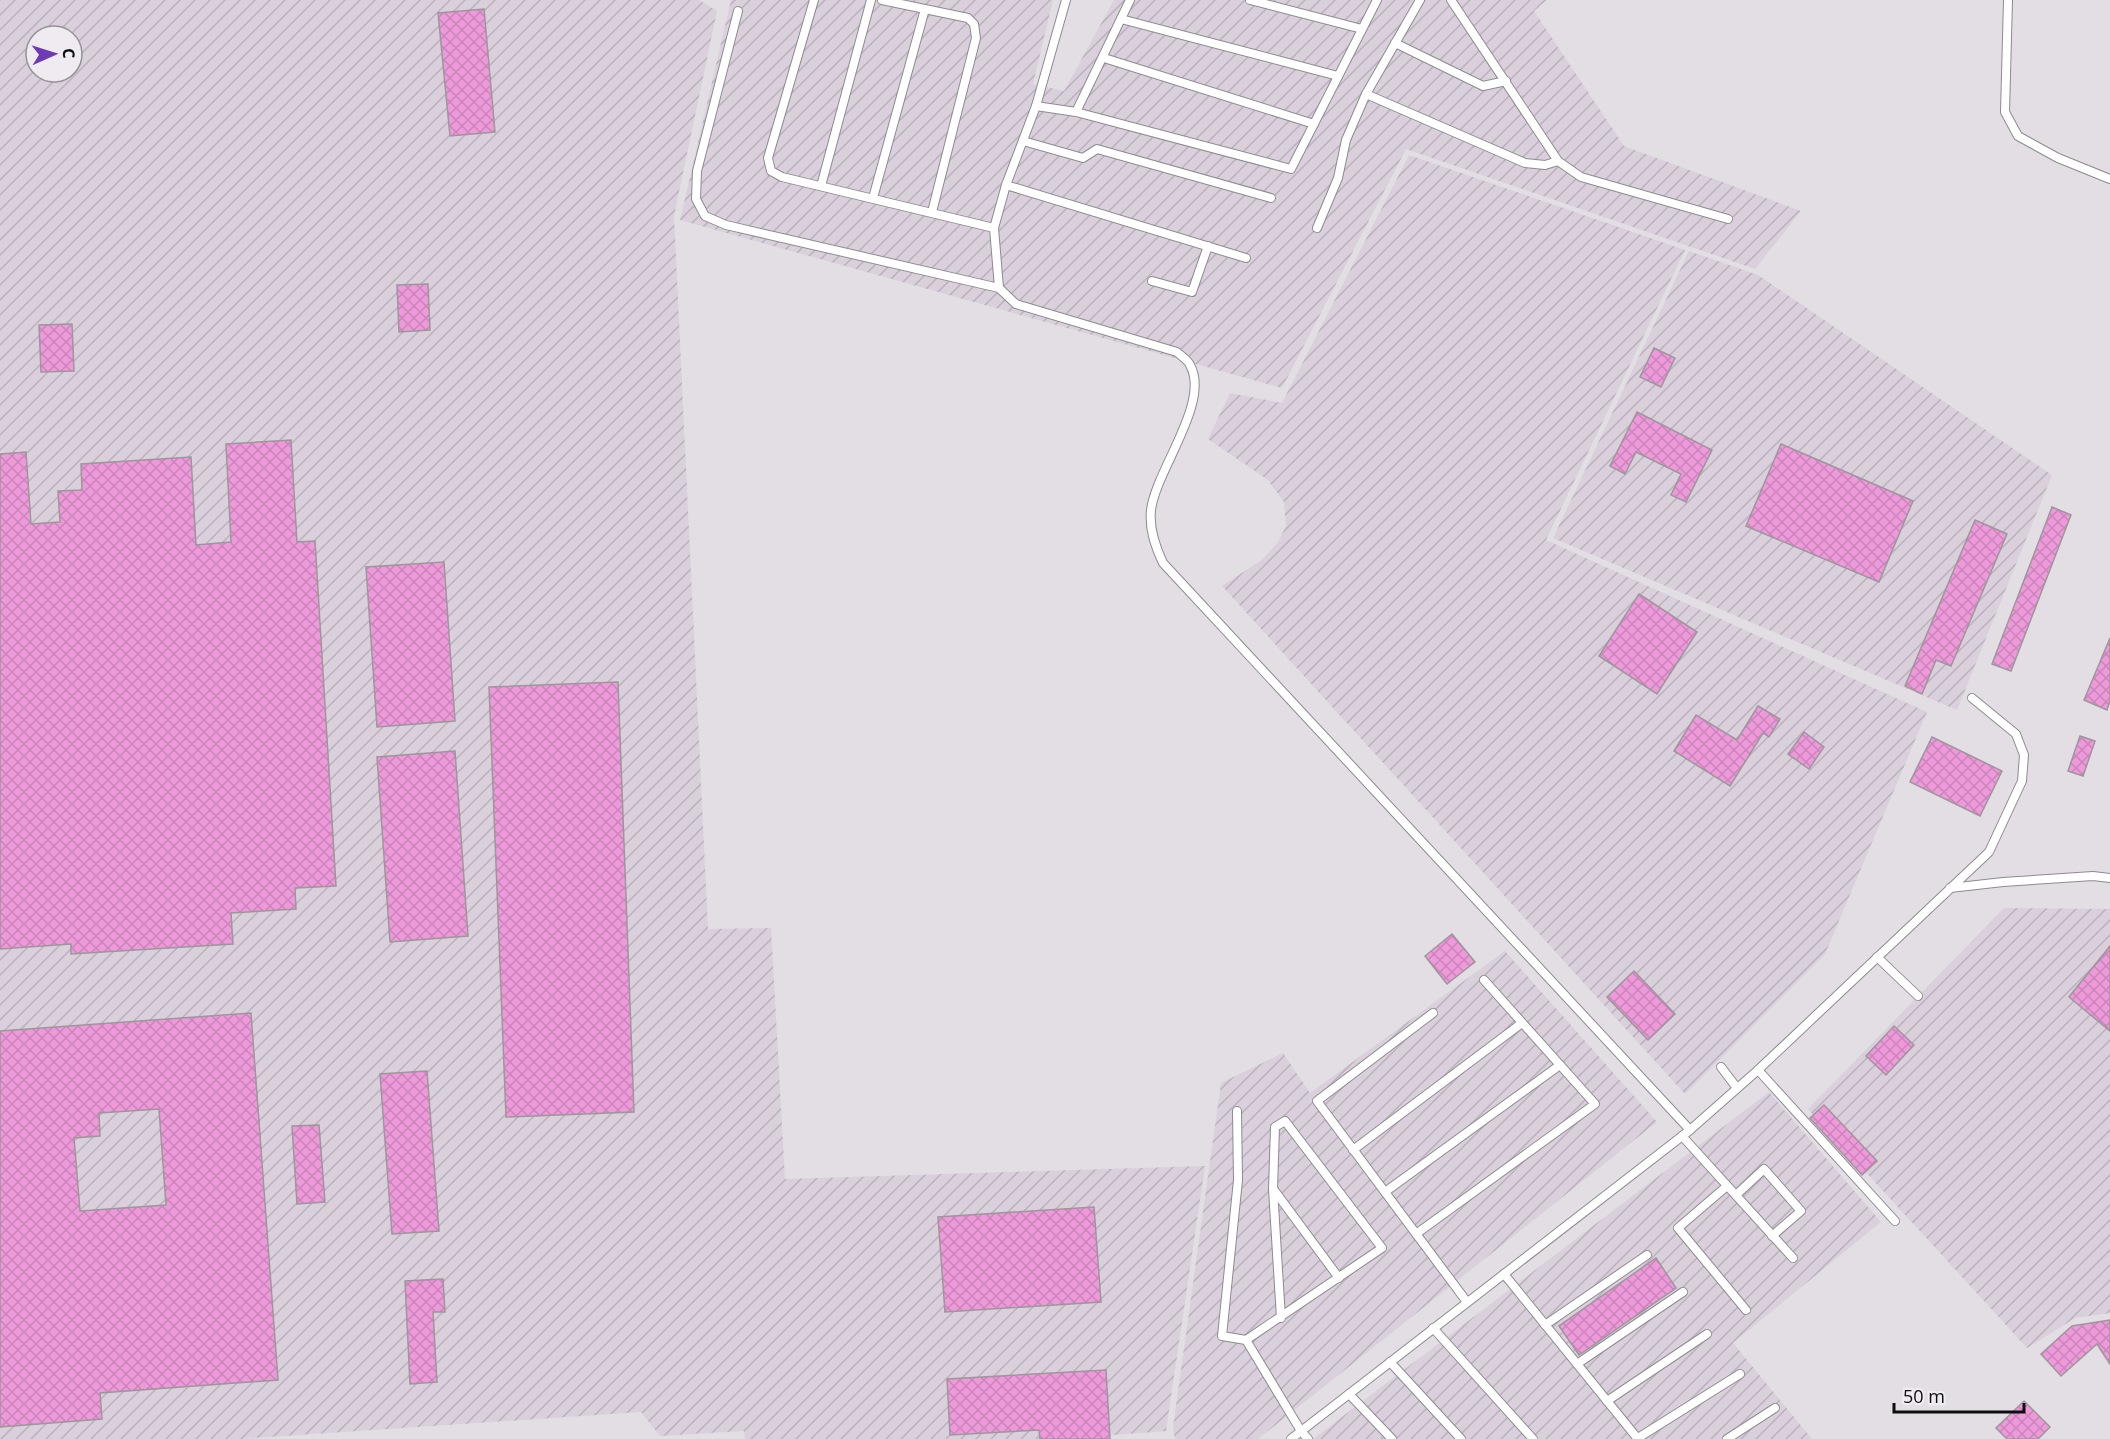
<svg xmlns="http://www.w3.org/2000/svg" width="2110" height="1439" font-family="'Open Sans',sans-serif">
<defs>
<pattern id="industrial-furrows" width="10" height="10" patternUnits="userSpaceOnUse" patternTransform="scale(1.5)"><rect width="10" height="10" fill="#d9d0dc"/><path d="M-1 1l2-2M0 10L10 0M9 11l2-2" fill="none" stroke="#b9b1bc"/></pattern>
<pattern id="building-cross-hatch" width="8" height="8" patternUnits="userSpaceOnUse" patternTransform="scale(1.5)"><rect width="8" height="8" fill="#ee9ada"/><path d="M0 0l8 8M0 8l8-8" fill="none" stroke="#cb84ba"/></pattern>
</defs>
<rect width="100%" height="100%" fill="#e2dee4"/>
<!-- industrial -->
<g fill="url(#industrial-furrows)" fill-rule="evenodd">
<path d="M0,0h699l18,11 -43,205 34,713 63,-1 14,251 420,-13 -39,265 -103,8h-318l-1,-8 -84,5 -19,-24 -400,27h-241zM36,36h36v36h-36z"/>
<polygon points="731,0 1053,0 1033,84 1064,91 1114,0 1547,0 1534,11 1624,146 1801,211 1755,269 1406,149 1282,388 680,220"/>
<polygon points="1409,155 1685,250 1546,540 1927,712 1825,954 1685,1094 1222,586 1263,559 1278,542 1286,526 1284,502 1268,480 1208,439 1230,393 1282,403"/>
<polygon points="1689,251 1758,275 2052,475 1957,710 1553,538"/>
<polygon points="2004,908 2110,909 2110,1313 2075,1318 2027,1348 1808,1109"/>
<polygon points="1505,951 1657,1122 1258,1439 1175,1439 1173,1427 1221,1083 1283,1053 1310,1093"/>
<polygon points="1769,1092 1881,1222 1733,1343 1812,1439 1313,1439"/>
</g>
<!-- building -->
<g fill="url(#building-cross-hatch)" stroke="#9c979a" stroke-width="1.5" fill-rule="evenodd">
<polygon points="484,9 495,132 450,136 438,13"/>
<polygon points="428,284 430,330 399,332 397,285"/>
<polygon points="72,324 74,371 41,372 39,325"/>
<polygon points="1654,348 1675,358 1661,387 1640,377"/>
<polygon points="1637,412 1712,450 1686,502 1671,495 1681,474 1636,452 1625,474 1610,466"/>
<polygon points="291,440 297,542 315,541 336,886 295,888 296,909 231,913 233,944 71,954 71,944 0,949 0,454 26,452 31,524 60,522 58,491 82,490 81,464 191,457 196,545 231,542 226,444"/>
<polygon points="1781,444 1913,501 1879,582 1746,526"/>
<polygon points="2052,507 2071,515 2011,671 1992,664"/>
<polygon points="1975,520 2007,534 1951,666 1936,660 1922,694 1905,686"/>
<polygon points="444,562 455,721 377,727 366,567"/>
<polygon points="1639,594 1697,632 1657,694 1599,656"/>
<polygon points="2110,638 2110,701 2107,710 2084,700"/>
<polygon points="618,682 634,1112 506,1117 489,687"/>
<polygon points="1758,706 1780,719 1769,737 1763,733 1730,786 1674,751 1696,715 1737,740"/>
<polygon points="1804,732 1824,747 1809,769 1788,754"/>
<polygon points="2080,736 2095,741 2083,776 2068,771"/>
<polygon points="1932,737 2002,771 1980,816 1910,782"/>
<polygon points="455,751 468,936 390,942 377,757"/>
<polygon points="1452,934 1475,962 1447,984 1425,956"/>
<polygon points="2110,946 2110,1031 2069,997"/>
<polygon points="1634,971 1675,1014 1648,1040 1607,997"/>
<path d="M251,1013l27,367 -178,13 2,26 -102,8v-396zM159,1109l7,96 -86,6 -6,-73 26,-2 -1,-23z"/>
<polygon points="1894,1026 1914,1045 1886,1075 1866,1056"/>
<polygon points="427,1071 439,1231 392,1234 380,1074"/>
<polygon points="1824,1105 1877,1161 1862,1175 1810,1118"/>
<polygon points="319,1125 325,1202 297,1204 292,1126"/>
<polygon points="1094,1207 1101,1302 945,1312 938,1217"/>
<polygon points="1656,1258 1676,1288 1579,1355 1559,1326"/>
<polygon points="443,1279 445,1312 433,1312 437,1382 410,1384 405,1281"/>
<polygon points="2110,1320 2110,1364 2097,1344 2061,1376 2041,1354 2072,1326"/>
<polygon points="1106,1370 1110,1439 1040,1439 1039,1430 950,1435 947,1379"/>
<polygon points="2024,1401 2050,1427 2038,1439 2007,1439 1996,1428"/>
</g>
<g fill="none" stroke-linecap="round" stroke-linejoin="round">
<defs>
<g id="lane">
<polyline points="814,0 768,158 771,171 782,177 994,228"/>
<polyline points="882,0 968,18 974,24 976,38 932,212"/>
<polyline points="1250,0 1362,29"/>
<polyline points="1451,0 1558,161 1581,177 1728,219"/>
<polyline points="2008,0 2005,112 2018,136 2058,158 2110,179"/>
<polyline points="738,11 697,171 696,199 705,216 726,225 999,288"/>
<polyline points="1121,19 1338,76"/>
<polyline points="1395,43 1483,86 1506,81"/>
<polyline points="1104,58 1314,124"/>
<polyline points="1366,94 1525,163 1545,165 1558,161"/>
<polyline points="1036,106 1066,0"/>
<polyline points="1076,112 1130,0"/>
<polyline points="1023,141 1083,158 1097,149 1271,198"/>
<polyline points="1006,185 1246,258"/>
<polyline points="821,186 871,0"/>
<polyline points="873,198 925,9"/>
<polyline points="1317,228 1338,178 1346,140 1366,94 1420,0"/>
<polyline points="1152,281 1192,292 1208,246"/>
<polyline points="1950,888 2003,882 2093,876 2110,878"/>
<polyline points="1877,957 1918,996"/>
<polyline points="1433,1013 1317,1101 1467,1302"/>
<polyline points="1721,1067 1737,1088"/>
<polyline points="1758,1070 1895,1221"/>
<polyline points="1237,1111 1238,1180 1222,1336 1246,1340"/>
<polyline points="1690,1130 1758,1070 1989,852 2022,781 2024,755 2016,734 1972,698"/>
<polyline points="1682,1136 1793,1258"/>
<polyline points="1353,1150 1522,1023"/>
<polyline points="1727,1186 1678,1228 1746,1310"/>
<polyline points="1274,1190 1339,1278"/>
<polyline points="1385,1192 1560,1065"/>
<polyline points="1736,1195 1764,1169 1801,1211 1772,1236"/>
<polyline points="1416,1234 1595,1104 1484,980"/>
<polyline points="1504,1274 1638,1439"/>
<polyline points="1281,1318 1273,1189 1275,1127 1285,1121 1382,1248 1246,1340 1301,1431 1308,1439"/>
<polyline points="1545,1325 1647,1255"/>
<polyline points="1433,1328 1533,1439"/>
<polyline points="1390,1362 1461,1439"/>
<polyline points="1577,1364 1683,1292"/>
<polyline points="1349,1394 1392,1439"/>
<polyline points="1607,1401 1707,1334"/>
<polyline points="1638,1438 1740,1374"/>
<path d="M1291,1439l399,-309 -527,-567c-8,-17 -14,-34 -12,-53 5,-40 60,-108 39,-145 -2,-5 -9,-9 -13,-13l-161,-48 -17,-16 -5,-60 12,-43 30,-79 40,6 215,57 86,-169"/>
<polyline points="1727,1439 1775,1408"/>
</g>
</defs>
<!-- lane casing -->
<use href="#lane" stroke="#8e8b90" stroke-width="10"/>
<!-- lane -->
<use href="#lane" stroke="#fff" stroke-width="8"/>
</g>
<!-- north arrow -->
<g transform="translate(54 54) rotate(87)"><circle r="28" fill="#efebf1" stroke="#959297" stroke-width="1.5"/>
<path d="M0-4.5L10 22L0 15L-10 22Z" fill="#6d3bb3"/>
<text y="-9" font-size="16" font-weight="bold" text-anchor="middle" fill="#0e0d0f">С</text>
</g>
<!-- scale -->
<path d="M1894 1403v9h130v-9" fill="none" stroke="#0e0d0f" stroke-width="3"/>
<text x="1903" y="1403" font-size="18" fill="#0e0d0f" stroke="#efebf1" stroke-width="4.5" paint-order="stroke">50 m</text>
</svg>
